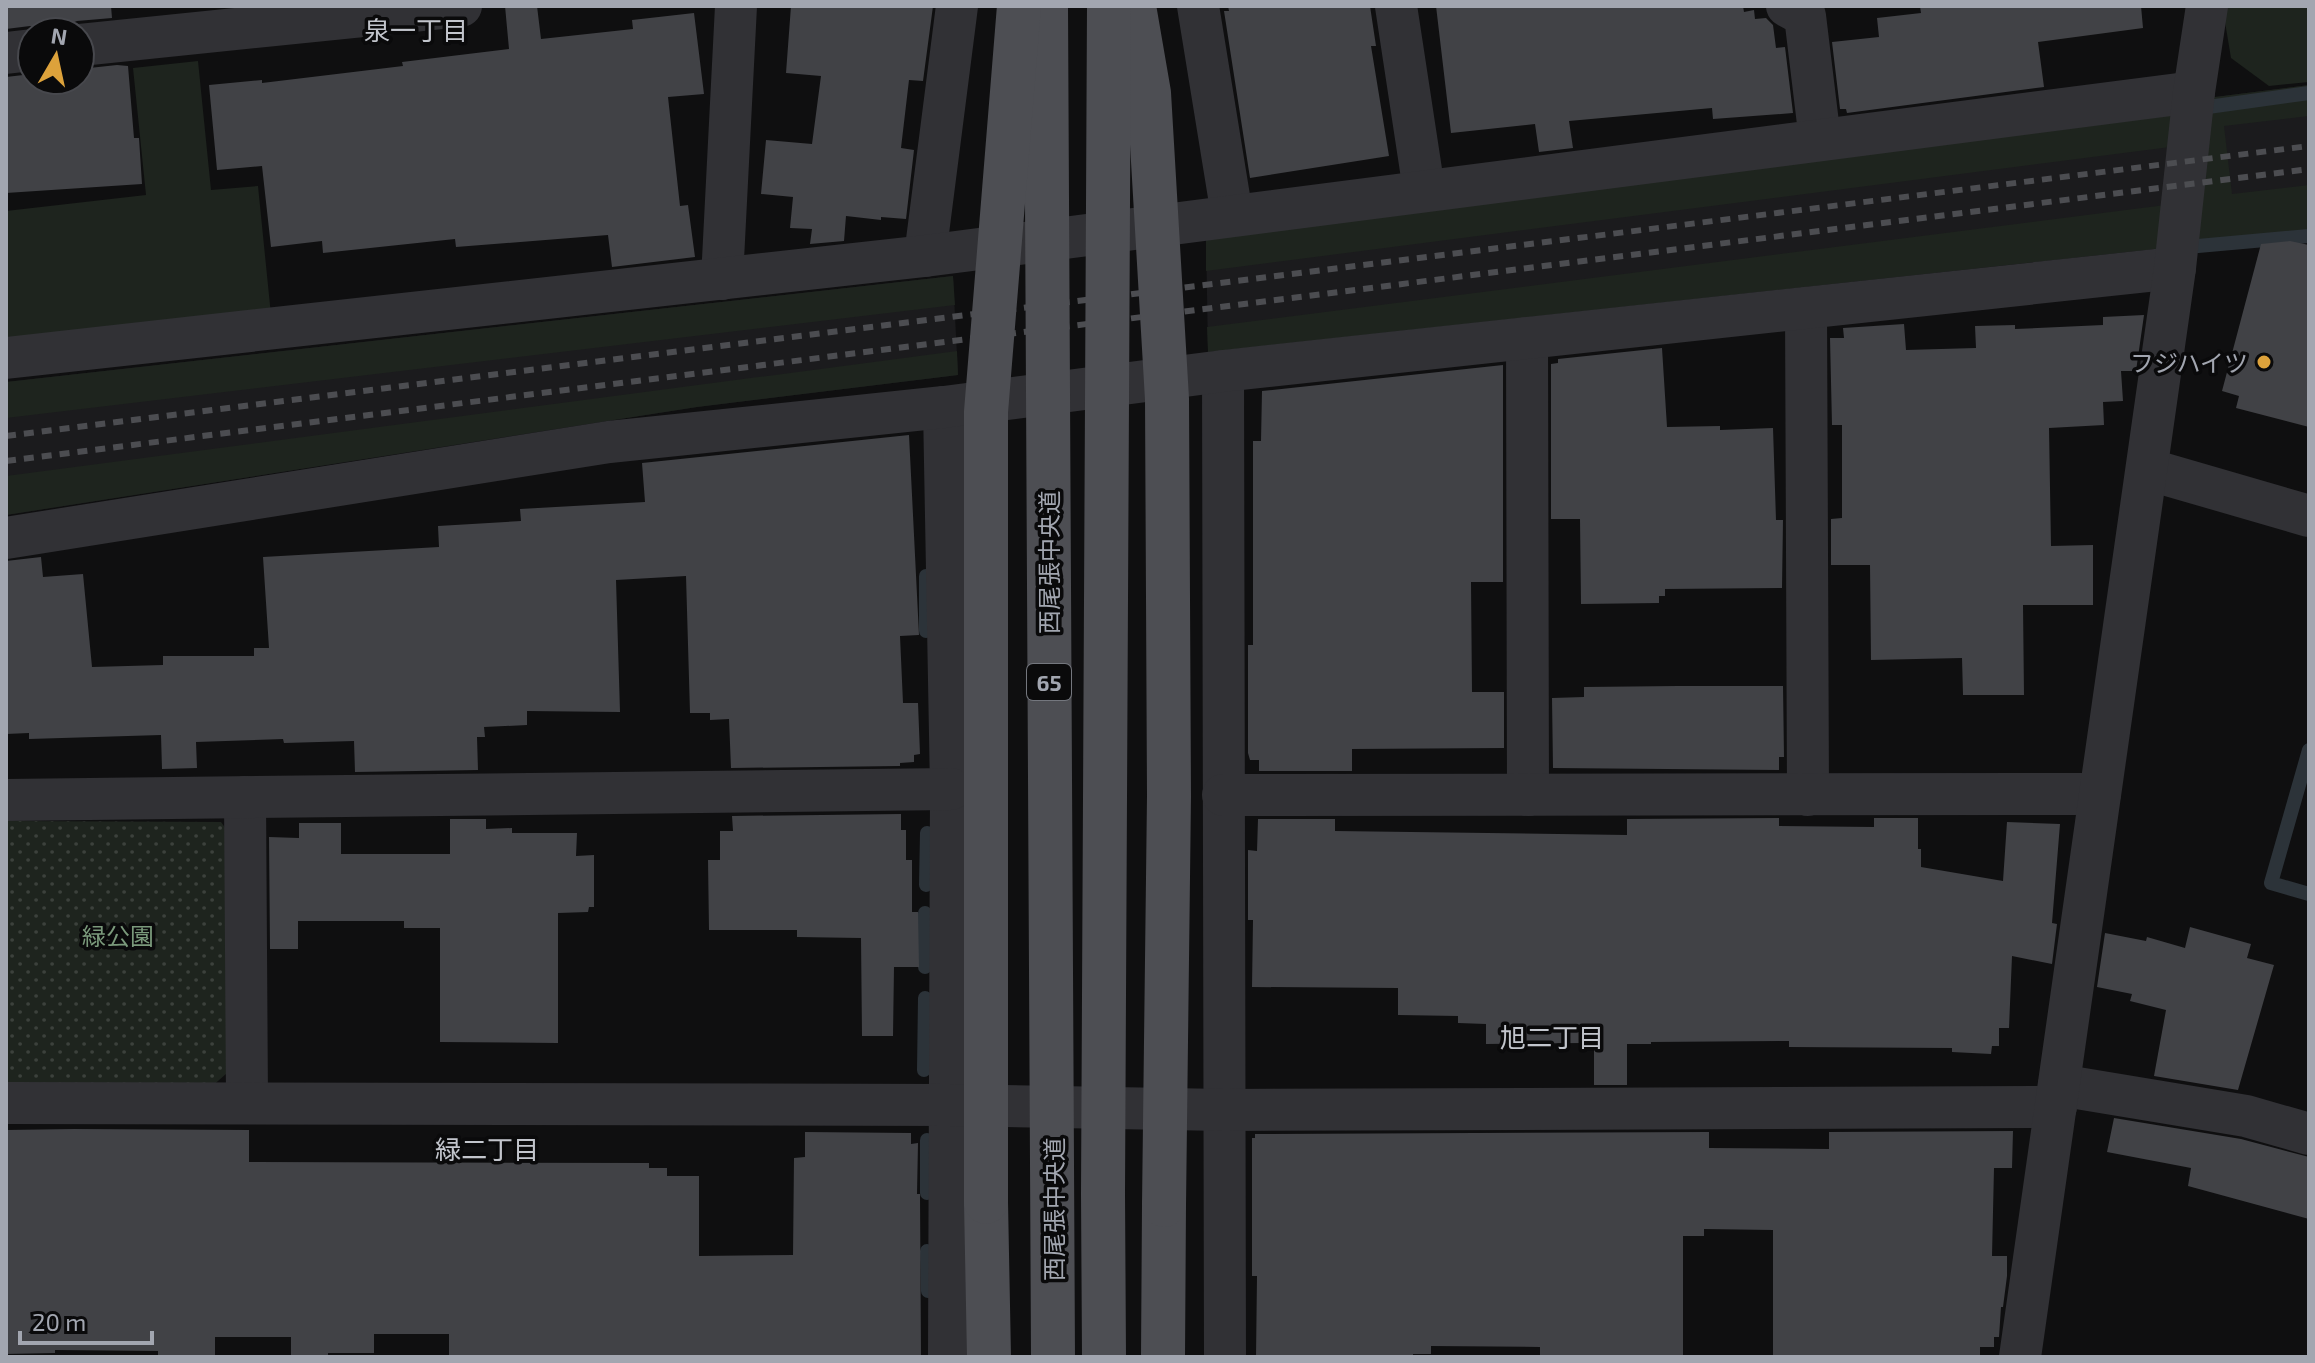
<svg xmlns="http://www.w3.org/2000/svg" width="2315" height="1363" font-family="'Exo 2','Noto Sans JP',sans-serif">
<defs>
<pattern id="park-dots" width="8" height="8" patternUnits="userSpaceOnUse" patternTransform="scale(2)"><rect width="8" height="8" fill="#1e241e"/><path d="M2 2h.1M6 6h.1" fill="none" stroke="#3c413c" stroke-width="1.8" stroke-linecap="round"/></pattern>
</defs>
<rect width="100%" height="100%" fill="#0f0f10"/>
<!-- built -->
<g fill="#1b1b1d">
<polygon points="2309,85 2309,234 2194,245 2207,98"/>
<polygon points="2169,113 2173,204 1208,352 1206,236"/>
<polygon points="953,276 958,375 697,407 6,515 6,382"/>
</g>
<!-- grass -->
<g fill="#1e241e">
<polygon points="2225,6 2309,6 2309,82 2269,86 2231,58 2224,16"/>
<polygon points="198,61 211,190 258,186 271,315 6,343 6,211 146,195 133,68"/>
<polygon points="2309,85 2309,116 2224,126 2232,194 2309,185 2309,234 2194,245 2207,98"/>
<polygon points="2169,113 2180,121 2178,146 1206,271 1206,236"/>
<polygon points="2173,204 2156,249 1208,352 1207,327"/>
<polygon points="953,276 955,305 6,418 6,382"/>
<polygon points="957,351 958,375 697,407 6,515 6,476"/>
</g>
<!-- park -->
<polygon fill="url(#park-dots)" points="6,821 221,822 231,836 227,1073 210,1088 6,1087"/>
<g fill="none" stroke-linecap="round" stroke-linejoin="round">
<!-- stream -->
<g stroke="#2c3339" stroke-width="14">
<polyline points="2208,107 2309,93"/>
<polyline points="2198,246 2309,236"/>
<polyline points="926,631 926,576"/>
<polyline points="2309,750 2271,883 2309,894"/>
<polyline points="926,885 927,833"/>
<polyline points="925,967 925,913"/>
<polyline points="924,1070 925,998"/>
<polyline points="927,1140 927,1193"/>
<polyline points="927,1251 928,1291"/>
</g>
</g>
<!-- building -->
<g fill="#414246">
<polygon points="6,6 111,6 112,18 77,21 67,25 61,32 47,32 41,28 30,26 6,29"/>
<polygon points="505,6 537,6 541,39 633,29 632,20 694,13 704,94 668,97 680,206 688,205 695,257 612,267 608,235 456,247 455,239 323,253 322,241 271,247 262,166 217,170 209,85 262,80 262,83 403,66 402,62 509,49"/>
<polygon points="791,6 933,6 923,81 909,80 901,148 914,150 906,219 881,217 881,220 846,216 844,241 810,244 812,229 790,228 793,197 761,194 766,140 812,144 821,76 786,73"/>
<polygon points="1228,6 1370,6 1376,46 1371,46 1389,156 1250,178 1224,11 1229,11"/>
<polygon points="1436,6 1743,6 1744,12 1754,10 1755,19 1766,18 1773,25 1776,48 1785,47 1793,113 1713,119 1712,108 1569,121 1573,148 1539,152 1535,124 1451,133"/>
<polygon points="1920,6 2141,6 2143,28 2038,42 2044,87 1847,113 1846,109 1840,109 1832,42 1879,37 1877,18 1921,13"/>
<polygon points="117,65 128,66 134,138 139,138 142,184 6,193 6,77 32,74 32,80 80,80 80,69"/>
<polygon points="2290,241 2309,245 2309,427 2236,408 2239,396 2222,391 2261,244"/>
<polygon points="2144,315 2136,371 2121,371 2123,401 2103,402 2104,425 2049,428 2051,546 2093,545 2093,605 2023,605 2024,695 1963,695 1962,658 1871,660 1870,565 1831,565 1831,519 1842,518 1842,425 1832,425 1830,338 1844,338 1843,328 1904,324 1906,350 1976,348 1975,326 2015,325 2015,329 2103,325 2103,317"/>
<polygon points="1662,348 1667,427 1720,426 1720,430 1773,428 1776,520 1783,520 1782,588 1665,589 1665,596 1659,596 1659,603 1581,604 1580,519 1551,519 1551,364 1558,363 1558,359"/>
<polygon points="1503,365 1503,582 1471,582 1472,692 1504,692 1504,748 1352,749 1352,771 1259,771 1259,760 1250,760 1248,753 1248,645 1253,645 1253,441 1261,441 1262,391"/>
<polygon points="909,435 919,635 900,636 903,703 918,703 920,754 914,755 914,762 900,763 900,766 731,768 729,719 710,720 710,713 690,713 686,576 616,580 620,712 527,711 527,725 484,727 485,737 477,737 478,770 355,772 354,741 284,743 283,739 196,742 197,768 162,769 161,735 29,739 29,733 6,734 6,561 41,557 43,577 83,574 92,667 163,665 163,656 254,656 254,648 269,648 263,557 439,547 438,526 521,521 520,509 645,502 642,463"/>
<polygon points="1678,686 1783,686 1784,757 1779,757 1779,770 1553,768 1552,698 1584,697 1584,687"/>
<polygon points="901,814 901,830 906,830 906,860 912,860 912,912 918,912 919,967 894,967 893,1036 862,1036 861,938 797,937 797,930 709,930 708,860 720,860 720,831 733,831 732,816"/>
<polygon points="1779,818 1779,826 1874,827 1874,818 1918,818 1918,849 1921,849 1921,867 2003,881 2007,822 2060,824 2052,923 2057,924 2052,964 2012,956 2009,1028 1999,1028 1999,1046 1992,1046 1991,1054 1952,1052 1952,1048 1789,1047 1789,1041 1651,1042 1651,1044 1627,1044 1627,1085 1594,1085 1594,1048 1584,1048 1584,1043 1486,1044 1486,1024 1458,1023 1458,1016 1398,1015 1398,988 1252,987 1253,920 1248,920 1248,850 1257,851 1258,819 1335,819 1335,831 1627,835 1627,819"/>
<polygon points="450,819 486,819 486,829 512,828 512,833 577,833 576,856 594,855 594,907 589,907 588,912 558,913 558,1043 440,1042 440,928 404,928 404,921 298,921 298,949 270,949 269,837 299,838 299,823 341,823 341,854 450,854"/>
<polygon points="2190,927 2251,944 2247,958 2274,965 2238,1090 2154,1076 2166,1010 2130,1001 2132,994 2097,987 2105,933 2146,941 2147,937 2185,948"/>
<polygon points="2114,1118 2241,1139 2309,1157 2309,1219 2188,1186 2191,1168 2107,1152"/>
<polygon points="74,1129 249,1130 249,1162 649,1163 649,1168 667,1168 667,1176 699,1176 699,1256 793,1255 794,1158 805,1157 805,1132 911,1133 911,1144 918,1143 917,1194 920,1194 921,1357 449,1357 449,1334 374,1334 374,1353 328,1353 328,1357 291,1357 291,1337 215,1337 215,1357 158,1357 158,1351 55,1350 55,1353 6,1354 6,1130"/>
<polygon points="2013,1131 2012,1168 1994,1168 1992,1256 2007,1256 2007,1276 2003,1307 2001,1307 1999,1337 1994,1337 1994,1347 1980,1347 1980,1357 1773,1357 1773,1230 1704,1229 1704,1236 1683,1236 1683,1357 1540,1357 1540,1347 1431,1346 1431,1354 1413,1354 1413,1357 1256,1357 1257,1276 1252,1276 1252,1138 1255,1138 1255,1134 1709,1132 1709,1148 1829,1149 1829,1132"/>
</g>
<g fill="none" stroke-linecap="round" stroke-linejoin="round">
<!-- minor -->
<g stroke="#313135" stroke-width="42">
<polyline points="1198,6 1232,215"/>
<polyline points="1396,6 1424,190"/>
<polyline points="1787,6 1805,16 1820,140"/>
<polyline points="80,45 461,6"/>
<polyline points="6,53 32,50"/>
<polyline points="925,256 957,6"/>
<polyline points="722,279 736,6"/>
<polyline points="1806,308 1808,795"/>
<polyline points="1527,338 1528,795"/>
<polyline points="6,358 925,256 2194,92"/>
<polyline points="1223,371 1225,1357"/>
<polyline points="944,407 951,789 949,1357"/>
<polyline points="2147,469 2309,516"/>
<polyline points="6,538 609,442 944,407 1223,371 2175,268"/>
<polyline points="1223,795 2100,794"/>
<polyline points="245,797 247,1102"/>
<polyline points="6,800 951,789"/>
<polyline points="2059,1085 2246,1116 2309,1134"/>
<polyline points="6,1103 950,1105 1224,1110 2056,1107"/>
<polyline points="2020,1357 2175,268 2194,92 2207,6"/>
</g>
<!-- primary -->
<g stroke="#4d4e53" stroke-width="44">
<polyline points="986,1202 989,1357"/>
<polyline points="1163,1357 1164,1205"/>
</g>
<!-- rail -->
<g stroke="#4c4d51" stroke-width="6" stroke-dasharray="10 8" stroke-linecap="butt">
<polyline points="6,436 2309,146"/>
<polyline points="6,461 2309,169"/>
</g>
<!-- primary-bridge -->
<g stroke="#4d4e53" stroke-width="44">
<polyline points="1046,6 1053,1357"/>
<polyline points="1134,6 1149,93 1167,399 1169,796 1164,1205"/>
<polyline points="986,1202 986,412 1019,6"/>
<polyline points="1104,1357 1103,1194 1109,6"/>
</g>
</g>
<!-- markers -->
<circle fill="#dda23b" stroke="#0a0a0b" stroke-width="3" cx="2264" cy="362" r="8"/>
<g text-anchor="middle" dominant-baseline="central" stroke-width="7" stroke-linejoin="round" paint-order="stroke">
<!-- shield labels -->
<rect fill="#0a0a0b" stroke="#74777e" stroke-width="2" x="1027" y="664" width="44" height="36" rx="6"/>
<g font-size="22" font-weight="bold" fill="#a2a6b0">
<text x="1049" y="682">65</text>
</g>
<!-- poi labels -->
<g font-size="24" fill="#a2a6b0" stroke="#0a0a0b" text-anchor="end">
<text x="2248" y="362">フジハイツ</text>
</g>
<!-- street labels -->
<g font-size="24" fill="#a2a6b0" stroke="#0a0a0b">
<text transform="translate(1048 562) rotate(-90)">西尾張中央道</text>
<text transform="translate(1053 1209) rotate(-90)">西尾張中央道</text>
</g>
<!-- park labels -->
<g font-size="24" fill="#7a997b" stroke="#0a0a0b">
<text x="118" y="935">緑公園</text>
</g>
<!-- neighbourhood labels -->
<g font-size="26" fill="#c2c5cc" stroke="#0a0a0b">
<text x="416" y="29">泉一丁目</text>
<text x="1552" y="1036">旭二丁目</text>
<text x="487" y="1148">緑二丁目</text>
</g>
</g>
<!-- border -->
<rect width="2315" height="1363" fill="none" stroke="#a2a6b0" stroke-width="16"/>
<!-- north arrow -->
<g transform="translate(56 56) rotate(9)"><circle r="38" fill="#0a0a0b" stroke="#47484d" stroke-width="2"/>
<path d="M0-6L14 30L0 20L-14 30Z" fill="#dda23b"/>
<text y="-12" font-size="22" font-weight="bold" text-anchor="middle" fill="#a2a6b0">N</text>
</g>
<!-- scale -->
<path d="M20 1331v12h132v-12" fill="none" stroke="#a2a6b0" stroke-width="4"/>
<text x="32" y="1331" font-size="24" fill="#a2a6b0" stroke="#0a0a0b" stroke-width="6" paint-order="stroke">20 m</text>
</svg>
